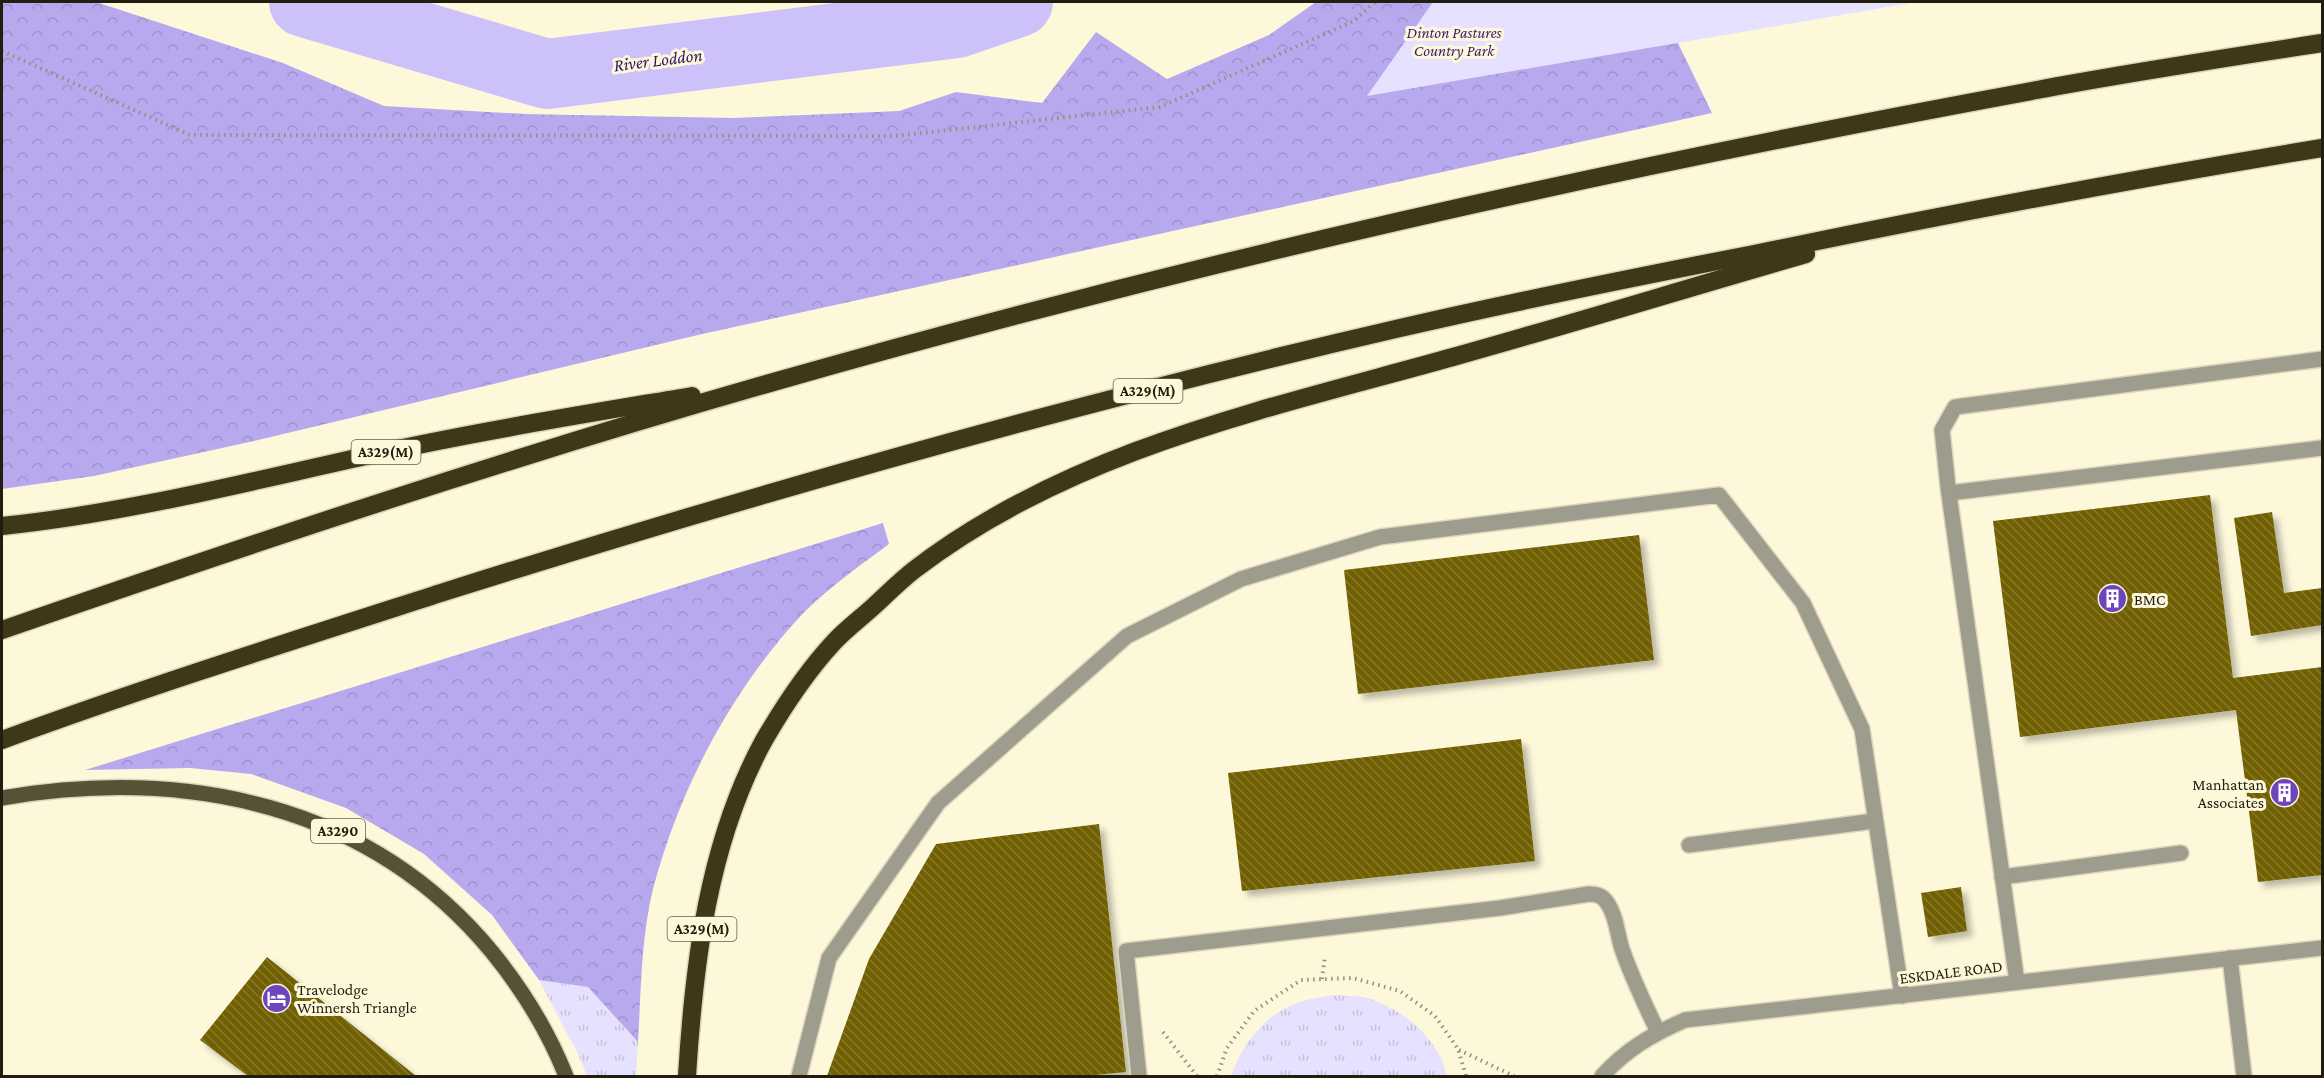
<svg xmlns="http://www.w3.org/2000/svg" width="2324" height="1078" font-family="'Crimson Pro',serif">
<defs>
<pattern id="grass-tufts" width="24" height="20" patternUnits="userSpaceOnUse" patternTransform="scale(1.5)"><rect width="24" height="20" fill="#e6e1fe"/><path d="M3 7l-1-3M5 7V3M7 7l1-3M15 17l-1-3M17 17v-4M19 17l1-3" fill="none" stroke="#c5c1d9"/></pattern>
<pattern id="forest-crowns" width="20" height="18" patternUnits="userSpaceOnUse" patternTransform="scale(1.5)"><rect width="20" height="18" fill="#b8a9ef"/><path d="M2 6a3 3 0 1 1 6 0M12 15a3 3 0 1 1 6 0" fill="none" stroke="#9e91cc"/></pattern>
<pattern id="building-back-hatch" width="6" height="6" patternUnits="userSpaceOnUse" patternTransform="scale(1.5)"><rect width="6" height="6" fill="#706003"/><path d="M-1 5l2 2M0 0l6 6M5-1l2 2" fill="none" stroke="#837730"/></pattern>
<filter id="shadow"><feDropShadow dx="5.5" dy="5.5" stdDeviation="3" flood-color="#0004"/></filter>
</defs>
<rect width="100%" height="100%" fill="#fef8db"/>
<!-- grass -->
<g fill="url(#grass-tufts)">
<polygon points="539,980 588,987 638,1042 636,1076 587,1076 579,1056"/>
<path d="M1333,995c12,1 27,0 38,4 34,12 68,40 76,77h-216c10,-30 34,-62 66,-73 11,-4 24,-6 36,-8z"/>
</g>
<!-- forest -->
<g fill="url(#forest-crowns)">
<polygon points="2,2 96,2 283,63 384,106 525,114 733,118 899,111 956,92 1042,103 1096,32 1167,79 1269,35 1316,2 1658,2 1712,113 698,335 254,441 94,476 2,489"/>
<path d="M883,523l6,21c-32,24 -67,48 -94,78 -67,75 -116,169 -142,267 -12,49 -12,103 -15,153l-50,-55 -49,-7 -47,-65 -68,-61 -78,-46 -95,-34 -61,-6 -105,2z"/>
</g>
<!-- park -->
<polygon fill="#e6e1fe" points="1433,2 1917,2 1367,96"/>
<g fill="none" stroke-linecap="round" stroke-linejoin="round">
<!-- river -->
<polyline stroke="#cdc1fa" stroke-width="70" points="304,2 547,74 957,23 1018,2"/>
</g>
<!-- building -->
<g fill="url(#building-back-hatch)" filter="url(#shadow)">
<polygon points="2210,495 2233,678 2322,667 2322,875 2258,882 2236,710 2020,737 1993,521"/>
<polygon points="2272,512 2284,593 2322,588 2322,625 2251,636 2234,518"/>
<polygon points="1639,535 1654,660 1358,694 1344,570"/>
<polygon points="1521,739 1535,861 1242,891 1228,773"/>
<polygon points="1099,824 1126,1072 1085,1076 827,1076 869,959 936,844"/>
<polygon points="1961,887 1967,931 1928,937 1921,893"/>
<polygon points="267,957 416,1076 248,1076 200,1040"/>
</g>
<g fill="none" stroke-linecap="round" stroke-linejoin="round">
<defs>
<g id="minor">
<polyline points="1949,493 2322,448"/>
<polyline points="1689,845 1874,821"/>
<polyline points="2002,877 2181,853"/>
<polyline points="2230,958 2244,1076"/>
<polyline points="2017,982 1948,487 1942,430 1955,407 2322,359"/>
<polyline points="799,1076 829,958 938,803 1127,636 1241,579 1380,537 1719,495 1803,603 1862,729 1902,996"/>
<path d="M1139,1076l-13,-125 374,-43 89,-14c9,0 14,2 19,10 9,14 9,30 14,45 10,29 23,56 36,83"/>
<path d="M1602,1076c25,-27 49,-41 83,-56l637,-72"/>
</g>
<path id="major" d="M2,798c183,-31 367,5 490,154 31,38 56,79 74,124"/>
<g id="highway">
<path d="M2,526c126,-13 249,-45 373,-72 105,-23 211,-40 317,-58"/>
<path d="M2,630c254,-88 509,-173 768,-247 415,-119 842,-215 1267,-293 95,-18 190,-32 285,-47"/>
<path d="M2,740c147,-54 296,-101 445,-149 314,-99 632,-189 953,-263 117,-27 236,-51 354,-74 189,-39 378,-75 568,-106"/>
<path d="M687,1076c7,-113 21,-232 76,-334 19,-33 45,-72 71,-100 12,-13 27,-24 40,-36 13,-12 26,-25 40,-36 156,-120 353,-161 539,-213 118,-33 235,-69 353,-103"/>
</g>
</defs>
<!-- minor casing -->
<use href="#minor" stroke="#dbd5bb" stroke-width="18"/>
<!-- major casing -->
<use href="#major" stroke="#dbd5bb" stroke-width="18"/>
<!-- highway casing -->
<use href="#highway" stroke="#dbd5bb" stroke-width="21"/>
<!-- path -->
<g stroke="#94907a" stroke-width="4" stroke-dasharray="1.5 4.5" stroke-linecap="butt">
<polyline points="2,51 190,135 894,136 1160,107 1354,21 1375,2"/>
<polyline points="1322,979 1325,956"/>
<polyline points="1163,1032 1197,1076"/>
<polyline points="1459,1050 1514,1076"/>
<polyline points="1217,1076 1227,1048 1254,1011 1301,980 1353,978 1400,991 1435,1016 1458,1049 1466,1076"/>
</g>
<!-- minor -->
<use href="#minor" stroke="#9e9c8c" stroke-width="15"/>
<!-- major -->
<use href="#major" stroke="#575137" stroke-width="15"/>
<!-- highway -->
<use href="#highway" stroke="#3e3818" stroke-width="18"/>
</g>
<!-- icons -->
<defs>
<symbol id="building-disc" viewBox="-11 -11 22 22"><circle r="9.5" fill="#6d46be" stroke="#fef8db"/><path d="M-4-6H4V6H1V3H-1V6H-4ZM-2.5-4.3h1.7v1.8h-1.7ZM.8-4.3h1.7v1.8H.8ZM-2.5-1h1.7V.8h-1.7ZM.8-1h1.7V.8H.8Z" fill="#fff"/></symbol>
<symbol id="hotel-disc" viewBox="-11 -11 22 22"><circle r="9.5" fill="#6d46be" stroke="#fef8db"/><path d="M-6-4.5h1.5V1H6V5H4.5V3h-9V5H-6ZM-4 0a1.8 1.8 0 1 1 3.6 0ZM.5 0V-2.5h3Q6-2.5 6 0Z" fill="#fff"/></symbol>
</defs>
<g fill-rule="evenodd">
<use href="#building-disc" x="2096" y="582" width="33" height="33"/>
<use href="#building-disc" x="2268" y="776" width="33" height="33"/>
<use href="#hotel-disc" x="260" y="982" width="33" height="33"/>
</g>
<g text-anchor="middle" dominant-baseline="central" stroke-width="6" stroke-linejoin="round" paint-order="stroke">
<!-- shield labels -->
<g fill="#fef8db" stroke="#635f4d" stroke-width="1.5">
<rect x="1113.5" y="379" width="69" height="24" rx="4.5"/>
<rect x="351.5" y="440" width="69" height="24" rx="4.5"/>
<rect x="311" y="819" width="54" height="24" rx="4.5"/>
<rect x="667.5" y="917" width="69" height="24" rx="4.5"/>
</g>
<g font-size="15" font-weight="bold" fill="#211e10">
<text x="1148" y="391">A329(M)</text>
<text x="386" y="452">A329(M)</text>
<text x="338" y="831">A3290</text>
<text x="702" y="929">A329(M)</text>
</g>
<!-- park labels -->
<g font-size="16" font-style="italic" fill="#391d6d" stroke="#fef8db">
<text x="1454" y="32">Dinton Pastures<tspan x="1454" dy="18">Country Park</tspan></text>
</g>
<!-- poi labels -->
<g font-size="16" fill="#211e10" stroke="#fef8db" text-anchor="start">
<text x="2134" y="599">BMC</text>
<text x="2264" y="784" text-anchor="end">Manhattan<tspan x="2264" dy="18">Associates</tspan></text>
<text x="297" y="989">Travelodge<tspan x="297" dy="18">Winnersh Triangle</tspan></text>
</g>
<!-- street labels -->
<g font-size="16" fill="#211e10" stroke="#fef8db">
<text transform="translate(1951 972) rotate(-7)">ESKDALE ROAD</text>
</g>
<!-- water labels -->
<g font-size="18" font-style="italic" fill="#321464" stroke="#fef8db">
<text transform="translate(658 60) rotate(-7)">River Loddon</text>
</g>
</g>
<!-- border -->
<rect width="2324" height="1078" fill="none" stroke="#211e10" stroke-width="6"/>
</svg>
